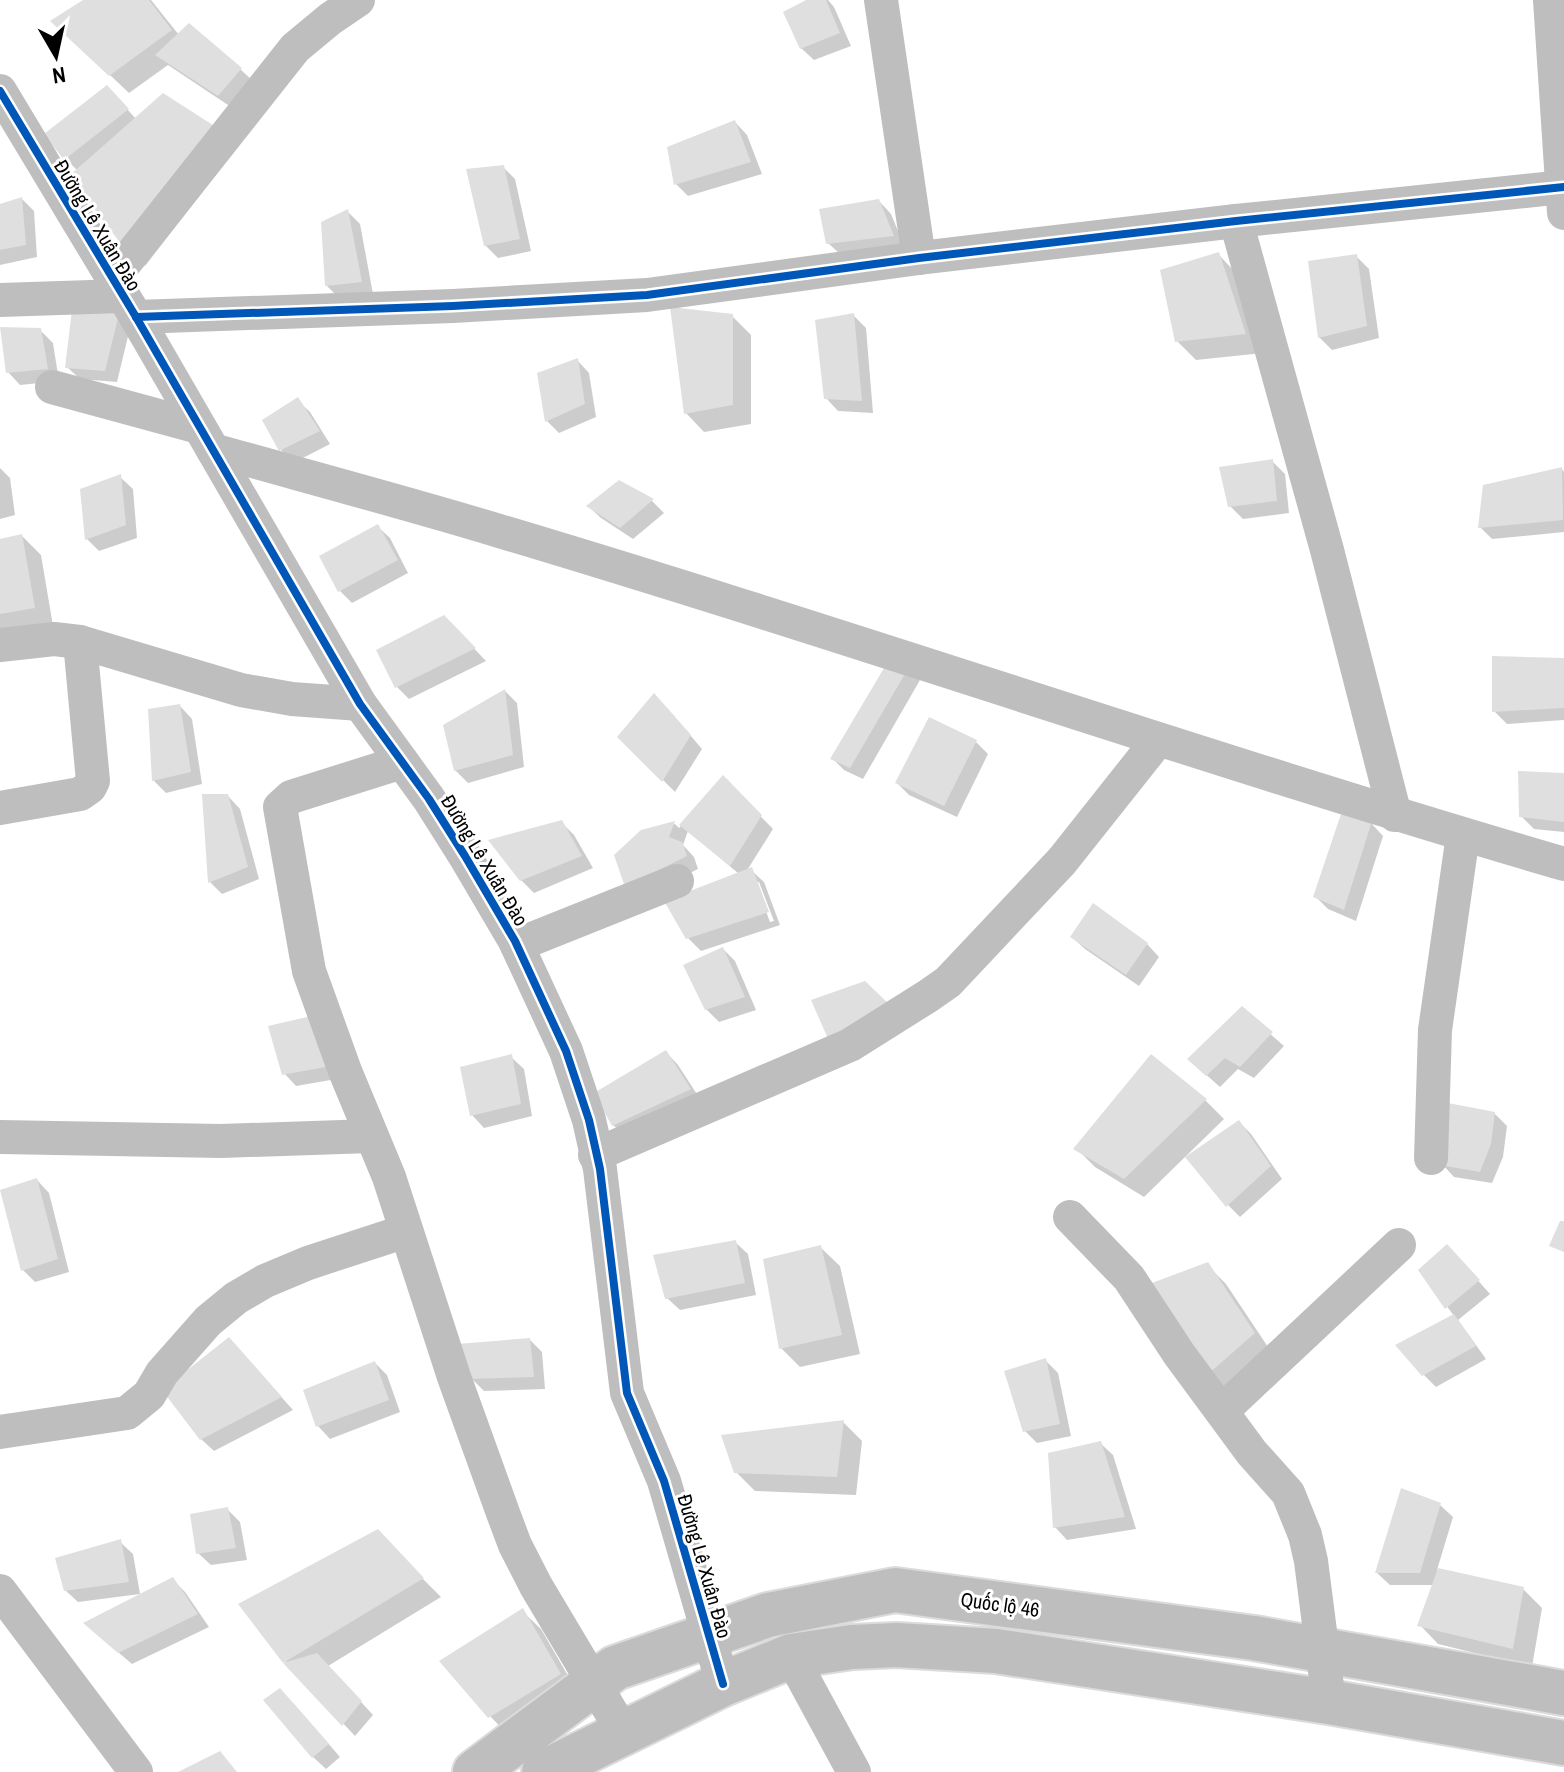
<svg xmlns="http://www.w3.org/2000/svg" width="1564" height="1772" font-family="'Archivo Narrow',sans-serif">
<rect width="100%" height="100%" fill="#fff"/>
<!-- shadow -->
<g fill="#0003" fill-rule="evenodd">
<polygon points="87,0 151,0 179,35 240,69 253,81 231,107 168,65 129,93 72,39"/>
<polygon points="811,0 828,0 834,7 851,46 814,60 801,48"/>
<polygon points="119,100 136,119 236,149 145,266 127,247 78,171 66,159"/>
<polygon points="735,122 747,135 762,174 688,196 676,184"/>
<polygon points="503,167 515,179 531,251 498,258 485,245"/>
<polygon points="22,199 34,211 37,257 0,265 0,207"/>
<polygon points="879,201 891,214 905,248 841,255 828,243"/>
<polygon points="347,211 360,224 373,294 339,298 327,286"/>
<polygon points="1219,255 1237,274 1263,353 1196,360 1177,341"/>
<polygon points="1356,256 1369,269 1379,338 1332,350 1319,337"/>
<polygon points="119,312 131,324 117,382 80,379 67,367"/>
<polygon points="853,315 866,328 873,413 838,411 826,398"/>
<polygon points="732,316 751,335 751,424 704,432 686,413"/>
<polygon points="40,330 53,343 59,381 20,385 8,372"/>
<polygon points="577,360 589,373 596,417 559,433 547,421"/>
<polygon points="297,400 310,412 330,444 293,463 281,450"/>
<polygon points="1272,461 1285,474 1289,513 1243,519 1230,506"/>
<polygon points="0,468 10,478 15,515 0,519"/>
<polygon points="1562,469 1564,472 1564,532 1492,539 1480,527"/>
<polygon points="120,477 133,489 137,538 99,551 87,539 82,490"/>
<polygon points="620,482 652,501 664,513 633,539 601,518 589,507"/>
<polygon points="377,526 390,538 408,573 352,603 340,591"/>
<polygon points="22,536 41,555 53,626 0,636 0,541"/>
<polygon points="444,617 486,661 409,699 397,687"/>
<polygon points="1564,660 1564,720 1507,724 1494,711"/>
<polygon points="908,668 920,680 863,779 844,770 832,758"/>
<polygon points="505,691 517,703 524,767 468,783 455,770"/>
<polygon points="180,706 192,719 202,784 166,793 154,781"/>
<polygon points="667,708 702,749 675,792 620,737"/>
<polygon points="976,742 988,754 957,817 909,795 897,783"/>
<polygon points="1564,775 1564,832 1534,829 1521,816"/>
<path d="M723,778l50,51 -27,43 5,-2 13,12 16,43 -79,26 -13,-13 51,-64 -51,-43 -5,14 11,12 4,12 -59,29 3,-66 33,-8 4,4zM755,882h4l15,39 -4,1z"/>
<polygon points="228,796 240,809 259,879 222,894 210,882"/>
<polygon points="561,822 574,835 593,868 534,893 521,880"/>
<polygon points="1371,823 1383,836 1356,921 1328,909 1316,897"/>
<polygon points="1072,937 1147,944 1159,957 1139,986 1085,949"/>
<polygon points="723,949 735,961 756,1010 719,1022 706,1009"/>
<polygon points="1242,1009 1284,1046 1254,1078 1238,1069 1220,1087 1202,1071"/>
<polygon points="270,1028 348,1077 296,1086 284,1073"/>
<polygon points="666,1052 678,1065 702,1102 626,1137 613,1125"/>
<polygon points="511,1057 524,1069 532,1116 484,1128 472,1115"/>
<polygon points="1205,1100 1224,1119 1144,1197 1095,1167 1076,1148"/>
<polygon points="1494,1113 1507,1126 1503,1157 1492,1183 1454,1177 1442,1164"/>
<polygon points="1239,1122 1251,1134 1282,1179 1240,1217 1228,1205"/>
<polygon points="37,1180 49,1193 69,1272 35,1282 23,1270"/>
<polygon points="735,1242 748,1254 756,1295 680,1310 667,1298"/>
<polygon points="821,1248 840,1266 860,1354 800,1367 781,1348"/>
<polygon points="1459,1259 1490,1294 1458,1320 1486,1359 1436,1387 1424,1375 1454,1316 1421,1271"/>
<polygon points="1207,1265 1226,1284 1272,1353 1228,1393 1209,1374"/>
<polygon points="530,1340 542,1352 545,1389 484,1391 471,1378"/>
<polygon points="241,1352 293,1410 214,1451 201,1439"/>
<polygon points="1045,1360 1058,1373 1071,1436 1037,1443 1024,1430"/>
<polygon points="375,1363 387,1375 400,1412 330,1439 318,1426"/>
<polygon points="843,1422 862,1441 856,1495 755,1491 736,1472"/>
<polygon points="1100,1443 1113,1455 1136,1529 1067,1540 1055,1527"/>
<polygon points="1440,1505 1453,1517 1437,1570 1523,1589 1542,1608 1532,1667 1438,1644 1420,1625 1434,1585 1390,1585 1377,1573"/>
<polygon points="227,1509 240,1522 247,1560 211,1565 198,1553"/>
<polygon points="120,1542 133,1554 140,1594 78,1602 65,1590"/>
<polygon points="392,1548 441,1597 328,1666 373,1715 355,1736 285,1662"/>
<polygon points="172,1579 185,1592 209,1627 132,1664 98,1635"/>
<polygon points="522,1611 541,1629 578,1693 508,1735 490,1716"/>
<polygon points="293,1703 340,1757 326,1769 313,1757"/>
</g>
<!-- building -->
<g fill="#dfdfdf">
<polygon points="83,0 149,0 172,30 109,76 50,21"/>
<polygon points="806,0 826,0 840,33 800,49 783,12"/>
<polygon points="189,23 242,68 218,96 155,55"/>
<polygon points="107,85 129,109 64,160 44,134"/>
<polygon points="163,93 219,129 125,249 69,176"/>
<polygon points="735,120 751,162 674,185 667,147"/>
<polygon points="504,165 520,239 484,246 466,169"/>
<polygon points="22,197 26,245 0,250 0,204"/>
<polygon points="879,199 894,236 826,244 819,209"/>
<polygon points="348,209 362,282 325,286 321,222"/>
<polygon points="1219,252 1246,334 1175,342 1160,270"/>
<polygon points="1357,254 1367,326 1318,338 1308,261"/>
<polygon points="670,307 733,314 733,405 684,414"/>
<polygon points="72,310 120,310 105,371 65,368"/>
<polygon points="854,313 862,401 824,399 815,320"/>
<polygon points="0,327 41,328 48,369 6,373"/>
<polygon points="578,358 585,404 545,422 537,373"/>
<polygon points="298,397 320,431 279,451 262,420"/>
<polygon points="1273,459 1277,501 1228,507 1219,467"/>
<polygon points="1562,467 1563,520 1478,528 1483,485"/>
<polygon points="121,474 126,525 85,540 80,489"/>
<polygon points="619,480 654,499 620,528 586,506"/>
<polygon points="378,524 398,560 338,592 319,556"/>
<polygon points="22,534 35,608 0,614 0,539"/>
<polygon points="444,615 476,648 395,688 376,650"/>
<polygon points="1492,656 1564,658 1564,708 1492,712"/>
<polygon points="890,658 909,667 850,768 830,759"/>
<polygon points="505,689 513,755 454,771 443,725"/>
<polygon points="654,693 691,735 662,782 617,737"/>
<polygon points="180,704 191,772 152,781 148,709"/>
<polygon points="929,717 977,740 944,806 895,783"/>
<polygon points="1518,771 1564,773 1564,822 1519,817"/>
<polygon points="723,775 762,815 730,866 679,825"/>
<polygon points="202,794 228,794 248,867 208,883"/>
<polygon points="1342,811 1372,821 1344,910 1313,897"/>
<polygon points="562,820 582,856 520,881 488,840"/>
<polygon points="675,821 669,837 682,842 687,856 625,887 614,855 641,830"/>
<polygon points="752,867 769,912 686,939 664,901"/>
<polygon points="1093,903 1148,943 1126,975 1070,937"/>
<polygon points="723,947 745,997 705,1010 683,965"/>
<polygon points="865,981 891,1006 829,1041 811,1000"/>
<polygon points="1242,1006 1273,1032 1240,1067 1225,1058 1206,1076 1187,1059"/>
<polygon points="320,1014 337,1065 282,1075 268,1026"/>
<polygon points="666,1050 691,1089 612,1126 594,1093"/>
<polygon points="512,1054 521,1104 470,1116 460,1067"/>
<polygon points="1151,1054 1207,1099 1124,1179 1073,1149"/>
<polygon points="1448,1103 1495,1112 1491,1144 1480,1172 1440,1165"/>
<polygon points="1239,1120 1271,1166 1226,1207 1185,1157"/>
<polygon points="37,1178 58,1259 21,1271 0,1190"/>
<polygon points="1560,1221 1564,1221 1564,1252 1549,1246"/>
<polygon points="736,1240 745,1283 665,1299 653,1255"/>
<polygon points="1447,1244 1480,1280 1445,1309 1418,1270"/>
<polygon points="821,1245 842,1335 779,1349 763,1259"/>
<polygon points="1208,1262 1255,1333 1207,1375 1136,1289"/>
<polygon points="1454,1314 1476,1346 1422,1376 1395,1345"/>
<polygon points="229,1337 282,1397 200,1440 162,1390"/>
<polygon points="530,1338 534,1377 469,1379 457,1344"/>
<polygon points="1046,1358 1060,1424 1023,1432 1004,1371"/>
<polygon points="375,1361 389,1400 316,1427 303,1390"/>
<polygon points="844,1420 837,1477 734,1473 721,1435"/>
<polygon points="1101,1441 1125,1517 1053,1528 1048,1453"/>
<polygon points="1401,1488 1441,1503 1420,1573 1375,1573"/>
<polygon points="228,1507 236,1548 196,1554 190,1514"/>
<polygon points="378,1529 424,1578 283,1663 238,1604"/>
<polygon points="121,1539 129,1582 64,1591 55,1558"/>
<polygon points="1438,1568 1524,1587 1513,1649 1417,1626"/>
<polygon points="173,1577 198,1614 118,1653 83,1623"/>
<polygon points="523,1608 561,1674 488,1718 439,1661"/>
<polygon points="317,1653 362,1701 342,1726 283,1663"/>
<polygon points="280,1688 329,1744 312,1758 263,1700"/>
<polygon points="220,1751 237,1772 178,1772"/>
</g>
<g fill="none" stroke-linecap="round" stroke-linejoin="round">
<defs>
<g id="highway">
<polyline points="475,1772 615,1668 768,1615 895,1590 1254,1638 1564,1693"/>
<polyline points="544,1772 723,1684 791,1656 852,1647 897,1645 996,1651 1329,1702 1564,1743"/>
</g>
</defs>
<!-- highway casing -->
<use href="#highway" stroke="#dbdbdb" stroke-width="48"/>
<!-- minor -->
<g stroke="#bebebe" stroke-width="34">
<polyline points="881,0 919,258"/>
<polyline points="1550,0 1564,213"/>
<polyline points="0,91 136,317 360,704 429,799 465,856 515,941 566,1051 589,1120 600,1169 627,1393 664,1481 723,1684"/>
<polyline points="1236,221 1327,550 1395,815"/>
<polyline points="113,278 295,48 330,19 358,0"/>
<polyline points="0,300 121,296"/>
<polyline points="136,317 453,306 647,295 919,258 1236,221 1564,187"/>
<polyline points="52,387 199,427"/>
<path d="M213,450c82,23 164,45 246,69 370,109 735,237 1105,345"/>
<polyline points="0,645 54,639 80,642 241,690 292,699 360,704"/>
<polyline points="402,762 291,797 280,807 309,971 345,1071 389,1177 454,1377 503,1513 515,1545 536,1586 623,1732"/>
<polyline points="0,808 80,794 90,787 93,781 80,642"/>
<polyline points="517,945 677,881"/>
<polyline points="0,1137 221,1141 371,1136"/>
<polyline points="595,1155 850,1045 928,996 948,982 1062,861 1158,740"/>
<polyline points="1431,1158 1435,1030 1463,835"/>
<polyline points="1070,1217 1129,1278 1179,1354 1252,1453 1288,1493 1305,1535 1311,1561 1329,1702"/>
<polyline points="1223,1410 1399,1245"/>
<polyline points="0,1432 127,1413 149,1395 162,1373 208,1321 236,1298 265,1281 308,1263 406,1231"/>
<polyline points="0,1591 136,1772"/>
<polyline points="791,1656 854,1772"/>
</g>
<!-- highway -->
<use href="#highway" stroke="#bebebe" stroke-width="44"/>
<defs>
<g id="cycleway">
<polyline points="0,91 136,317 360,704 429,799 465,856 515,941 566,1051 589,1120 600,1169 627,1393 664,1481 723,1684"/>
<polyline points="136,317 453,306 647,295 919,258 1236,221 1564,187"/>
</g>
</defs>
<!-- cycleway casing -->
<use href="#cycleway" stroke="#fff" stroke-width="13"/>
<!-- cycleway -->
<use href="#cycleway" stroke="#0057b8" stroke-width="8"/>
</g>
<g text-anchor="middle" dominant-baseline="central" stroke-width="6" stroke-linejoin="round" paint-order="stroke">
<!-- street labels -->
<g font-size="20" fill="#000" stroke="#fff">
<text transform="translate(98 225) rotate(59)">Đường Lê Xuân Đào</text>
<text transform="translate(485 860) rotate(59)">Đường Lê Xuân Đào</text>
<text transform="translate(705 1566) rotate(74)">Đường Lê Xuân Đào</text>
<text transform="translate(1000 1604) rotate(8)">Quốc lộ 46</text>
</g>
</g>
<!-- north arrow -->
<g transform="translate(56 56) rotate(171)" stroke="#ffffff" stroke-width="6" paint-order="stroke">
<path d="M0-6L14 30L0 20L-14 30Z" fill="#000000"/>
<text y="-12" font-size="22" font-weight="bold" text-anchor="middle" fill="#000000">N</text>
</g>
</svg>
